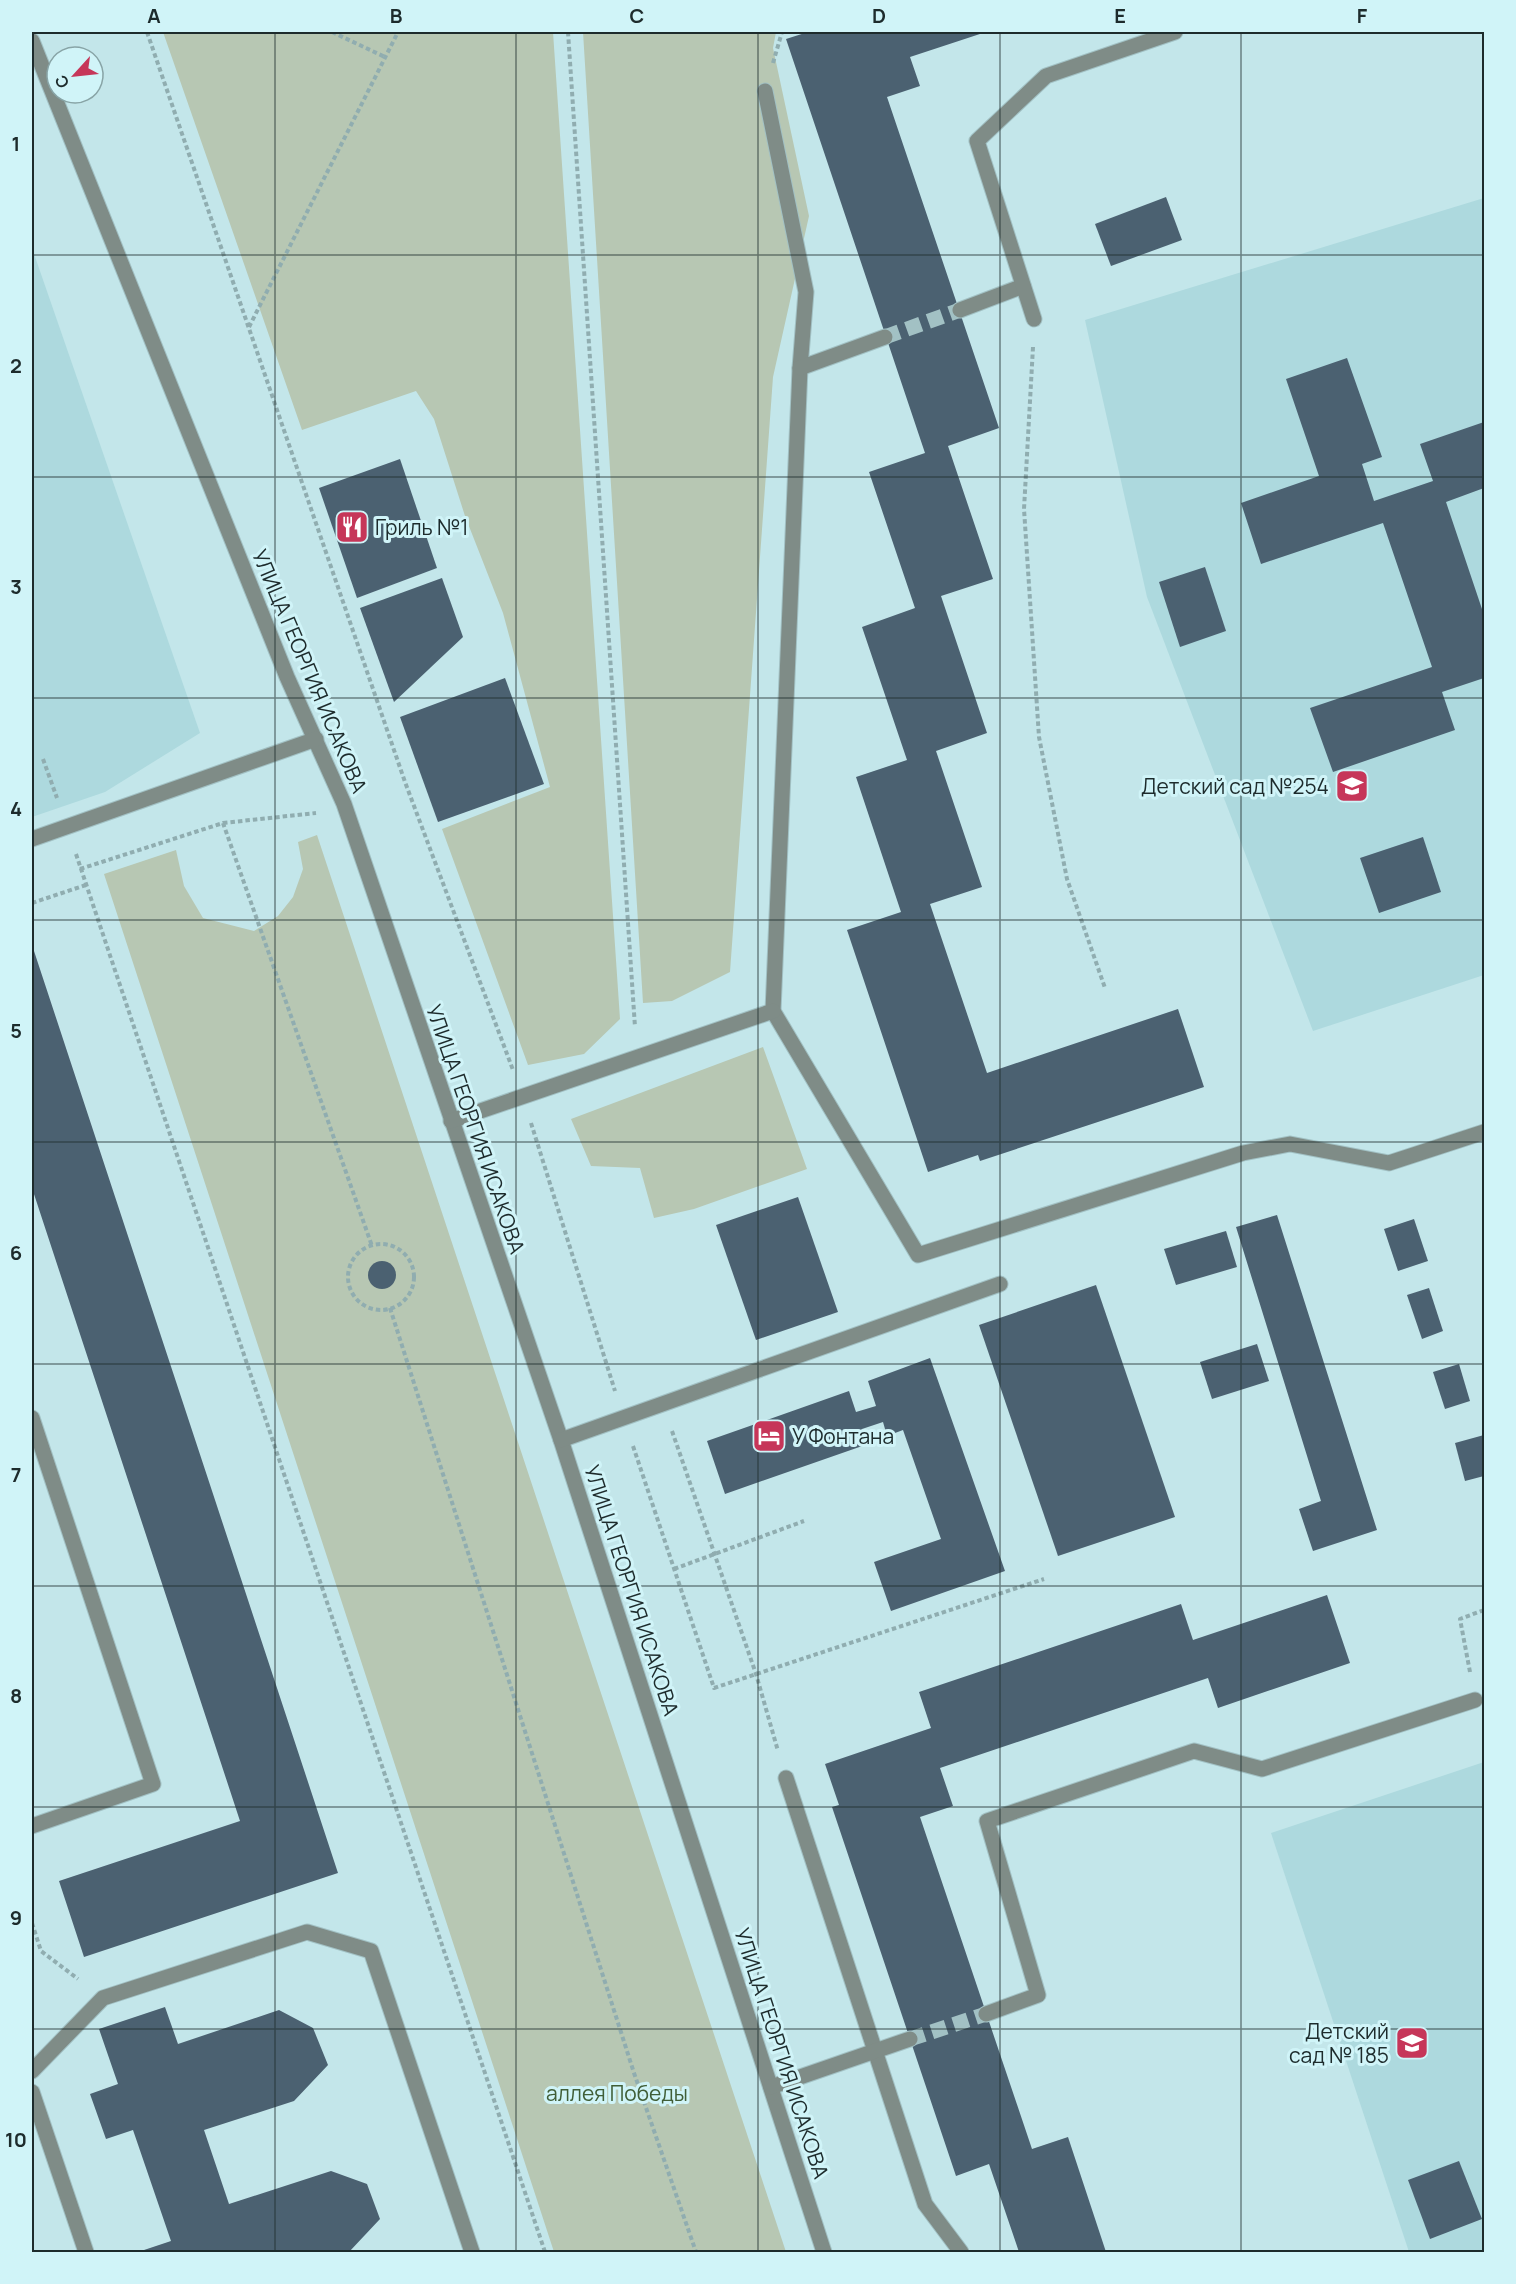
<svg xmlns="http://www.w3.org/2000/svg" width="1516" height="2284" font-family="Manrope,sans-serif">
<rect width="100%" height="100%" fill="#c3e6ea"/>
<!-- built -->
<g fill="#add9de">
<polygon points="1484,198 1484,975 1313,1031 1147,597 1085,320"/>
<polygon points="32,248 200,733 105,792 32,817"/>
<polygon points="1484,1762 1484,2252 1409,2252 1271,1833"/>
</g>
<!-- green -->
<g fill="#b7c7b3">
<polygon points="163,32 553,32 620,1019 584,1054 528,1065 442,829 550,787 503,613 465,516 434,419 416,391 302,430"/>
<polygon points="583,32 776,32 773,48 809,216 773,377 730,972 672,1001 643,1003"/>
<polygon points="317,835 786,2252 554,2252 104,874 176,850 184,886 203,918 254,931 278,916 293,897 303,869 298,842"/>
<polygon points="763,1047 807,1169 694,1209 654,1218 640,1168 591,1166 571,1119"/>
</g>
<!-- building -->
<g fill="#4b6171">
<polygon points="808,32 986,32 910,57 920,86 887,97 999,428 948,446 993,579 941,596 987,733 936,751 982,887 930,904 987,1073 1178,1009 1204,1087 980,1161 978,1155 928,1172 847,930 901,912 856,777 907,760 862,627 915,608 869,472 925,453 786,39"/>
<polygon points="1166,197 1182,240 1111,266 1095,224"/>
<polygon points="1347,358 1382,457 1362,464 1374,501 1433,481 1420,444 1484,422 1484,488 1446,502 1484,615 1484,678 1442,692 1455,730 1333,772 1310,708 1432,667 1383,523 1261,564 1241,503 1319,476 1286,379"/>
<polygon points="400,459 437,568 357,598 319,488"/>
<polygon points="1205,567 1226,631 1180,647 1159,582"/>
<polygon points="442,578 463,637 394,702 360,608"/>
<polygon points="505,678 544,784 438,822 400,717"/>
<polygon points="1423,837 1441,892 1379,913 1360,858"/>
<polygon points="34,951 338,1873 84,1957 59,1881 240,1821 32,1188 32,952"/>
<polygon points="798,1197 838,1312 756,1340 716,1225"/>
<polygon points="1277,1215 1377,1530 1313,1551 1299,1509 1321,1501 1236,1227"/>
<polygon points="1414,1219 1428,1261 1398,1271 1384,1229"/>
<polygon points="1226,1231 1237,1267 1176,1285 1164,1249"/>
<circle cx="382" cy="1275" r="14"/>
<polygon points="1096,1285 1175,1517 1058,1556 979,1325"/>
<polygon points="1429,1288 1443,1331 1422,1339 1407,1295"/>
<polygon points="1257,1344 1269,1381 1212,1399 1200,1362"/>
<polygon points="930,1358 1005,1571 891,1611 874,1562 941,1539 903,1430 887,1436 883,1422 862,1429 868,1444 725,1494 707,1441 849,1391 856,1412 876,1406 868,1381"/>
<polygon points="1459,1364 1470,1401 1445,1409 1433,1372"/>
<polygon points="1484,1435 1484,1476 1465,1481 1455,1443"/>
<polygon points="1327,1595 1350,1663 1218,1708 1208,1678 940,1768 953,1806 920,1817 1032,2149 1068,2137 1106,2252 1019,2252 989,2164 956,2176 832,1807 839,1805 825,1764 931,1728 919,1692 1181,1604 1193,1640"/>
<polygon points="165,2007 178,2044 279,2010 313,2028 328,2065 294,2101 204,2130 229,2204 331,2171 367,2184 380,2219 349,2252 145,2252 144,2250 171,2241 133,2130 106,2139 90,2094 118,2084 99,2029"/>
<polygon points="1459,2161 1482,2219 1430,2239 1408,2180"/>
</g>
<g fill="none" stroke-linecap="round" stroke-linejoin="round">
<!-- minor-tunnel -->
<g stroke="#a2c1c4" stroke-width="15" stroke-dasharray="15 8" stroke-linecap="butt">
<polyline points="885,337 960,310"/>
<polyline points="910,2039 986,2014"/>
</g>
<defs>
<g id="minor">
<polyline points="32,41 287,677 344,804 561,1440 824,2252"/>
<polyline points="765,91 806,292 800,368 773,1011 918,1255 1243,1153 1290,1144 1389,1163 1484,1132"/>
<polyline points="960,310 1023,286"/>
<polyline points="1034,319 977,141 1046,76 1175,32"/>
<polyline points="800,368 885,337"/>
<polyline points="32,839 316,739"/>
<polyline points="451,1121 773,1011"/>
<polyline points="32,1418 153,1784 32,1826"/>
<polyline points="561,1440 1000,1284"/>
<polyline points="786,1778 925,2204 961,2252"/>
<polyline points="986,2014 1038,1995 987,1821 1194,1751 1262,1769 1475,1700"/>
<polyline points="32,2071 103,1998 307,1932 371,1951 472,2252"/>
<polyline points="771,2087 910,2039"/>
<polyline points="32,2092 86,2252"/>
</g>
</defs>
<!-- minor casing -->
<use href="#minor" stroke="#a2c1c4" stroke-width="17"/>
<!-- path -->
<g stroke="#90adb0" stroke-width="4" stroke-dasharray="4.5 3" stroke-linecap="butt">
<polyline points="147,32 405,782 513,1070"/>
<polyline points="332,32 385,57"/>
<polyline points="568,32 635,1027"/>
<polyline points="773,63 782,32"/>
<polyline points="249,327 398,32"/>
<polyline points="1033,347 1024,509 1039,737 1067,879 1105,988"/>
<polyline points="43,759 57,798"/>
<polyline points="223,823 316,813"/>
<polyline points="76,854 545,2252"/>
<polyline points="80,869 223,823 372,1246"/>
<polyline points="32,903 86,885"/>
<polyline points="531,1123 615,1391"/>
<circle cx="381" cy="1277" r="33"/>
<polyline points="390,1308 634,2073 696,2252"/>
<polyline points="672,1431 756,1674 778,1751"/>
<polyline points="633,1446 714,1688 1044,1579"/>
<polyline points="674,1569 804,1521"/>
<polyline points="1470,1672 1460,1619 1484,1610"/>
<polyline points="32,1923 41,1951 78,1979"/>
</g>
<!-- minor -->
<use href="#minor" stroke="#7f8c87" stroke-width="15"/>
</g>
<!-- grid -->
<path fill="none" stroke="#1d2b2c" stroke-width="1.5" stroke-opacity="0.55" d="M275,32v2220M516,32v2220M758,32v2220M1000,32v2220M1241,32v2220M32,255h1452M32,477h1452M32,698h1452M32,920h1452M32,1142h1452M32,1364h1452M32,1586h1452M32,1807h1452M32,2029h1452"/>
<!-- icons -->
<defs>
<symbol id="restaurant-square" viewBox="-11 -11 22 22"><rect x="-9" y="-9" width="18" height="18" rx="4" fill="#c63659" stroke="#d0f4f8"/><path d="M-5-6h1v4h1v-4h1v4h1v-4h1v5L-1.5 .5V6h-2V.5L-5-1ZM5-6V6H3V1.5H1.5Q1.5-4 5-6Z" fill="#fff"/></symbol>
<symbol id="school-square" viewBox="-11 -11 22 22"><rect x="-9" y="-9" width="18" height="18" rx="4" fill="#c63659" stroke="#d0f4f8"/><path d="M0-5L7-2L0 1L-7-2ZM-4 1L0 2.5L4 1V4Q0 6-4 4Z" fill="#fff"/></symbol>
<symbol id="hotel-square" viewBox="-11 -11 22 22"><rect x="-9" y="-9" width="18" height="18" rx="4" fill="#c63659" stroke="#d0f4f8"/><path d="M-6-4.5h1.5V1H6V5H4.5V3h-9V5H-6ZM-4 0a1.8 1.8 0 1 1 3.6 0ZM.5 0V-2.5h3Q6-2.5 6 0Z" fill="#fff"/></symbol>
</defs>
<g fill-rule="evenodd">
<use href="#restaurant-square" x="333" y="508" width="38" height="38"/>
<use href="#school-square" x="1333" y="767" width="38" height="38"/>
<use href="#hotel-square" x="750" y="1417" width="38" height="38"/>
<use href="#school-square" x="1393" y="2024" width="38" height="38"/>
</g>
<g text-anchor="middle" dominant-baseline="central" stroke-width="6" stroke-linejoin="round" paint-order="stroke">
<!-- poi labels -->
<g font-size="21" fill="#1d2b2c" stroke="#d0f4f8" text-anchor="start">
<text x="375" y="527">Гриль №1</text>
<text x="1329" y="786" text-anchor="end">Детский сад №254</text>
<text x="792" y="1436">У Фонтана</text>
<text x="1389" y="2031" text-anchor="end">Детский<tspan x="1389" dy="24">сад № 185</tspan></text>
</g>
<!-- street labels -->
<g font-size="21" fill="#1d2b2c" stroke="#d0f4f8">
<text transform="translate(310 671) rotate(67)">УЛИЦА ГЕОРГИЯ ИСАКОВА</text>
<text transform="translate(476 1129) rotate(71)">УЛИЦА ГЕОРГИЯ ИСАКОВА</text>
<text transform="translate(632 1590) rotate(72)">УЛИЦА ГЕОРГИЯ ИСАКОВА</text>
<text transform="translate(782 2053) rotate(72)">УЛИЦА ГЕОРГИЯ ИСАКОВА</text>
</g>
<!-- park labels -->
<g font-size="21" fill="#405e37" stroke="#d0f4f8">
<text x="617" y="2093">аллея Победы</text>
</g>
</g>
<!-- border -->
<rect width="1516" height="2284" fill="none" stroke="#d0f4f8" stroke-width="66"/>
<!-- north arrow -->
<g transform="translate(75 75) rotate(243)"><circle r="28" fill="#d0f4f8" stroke="#88a4a6" stroke-width="1.5"/>
<path d="M0-4.5L10 22L0 15L-10 22Z" fill="#c63659"/>
<text y="-9" font-size="16" font-weight="bold" text-anchor="middle" fill="#1d2b2c">С</text>
</g>
<rect x="33" y="33" width="1450" height="2218" fill="none" stroke="#1d2b2c" stroke-width="2"/>
<g font-size="20" text-anchor="middle" font-weight="bold" fill="#1d2b2c">
<text x="154" y="23">A</text>
<text x="396" y="23">B</text>
<text x="637" y="23">C</text>
<text x="879" y="23">D</text>
<text x="1120" y="23">E</text>
<text x="1362" y="23">F</text>
<text x="16" y="151">1</text>
<text x="16" y="373">2</text>
<text x="16" y="594">3</text>
<text x="16" y="816">4</text>
<text x="16" y="1038">5</text>
<text x="16" y="1260">6</text>
<text x="16" y="1482">7</text>
<text x="16" y="1703">8</text>
<text x="16" y="1925">9</text>
<text x="16" y="2147">10</text>
</g>
</svg>
